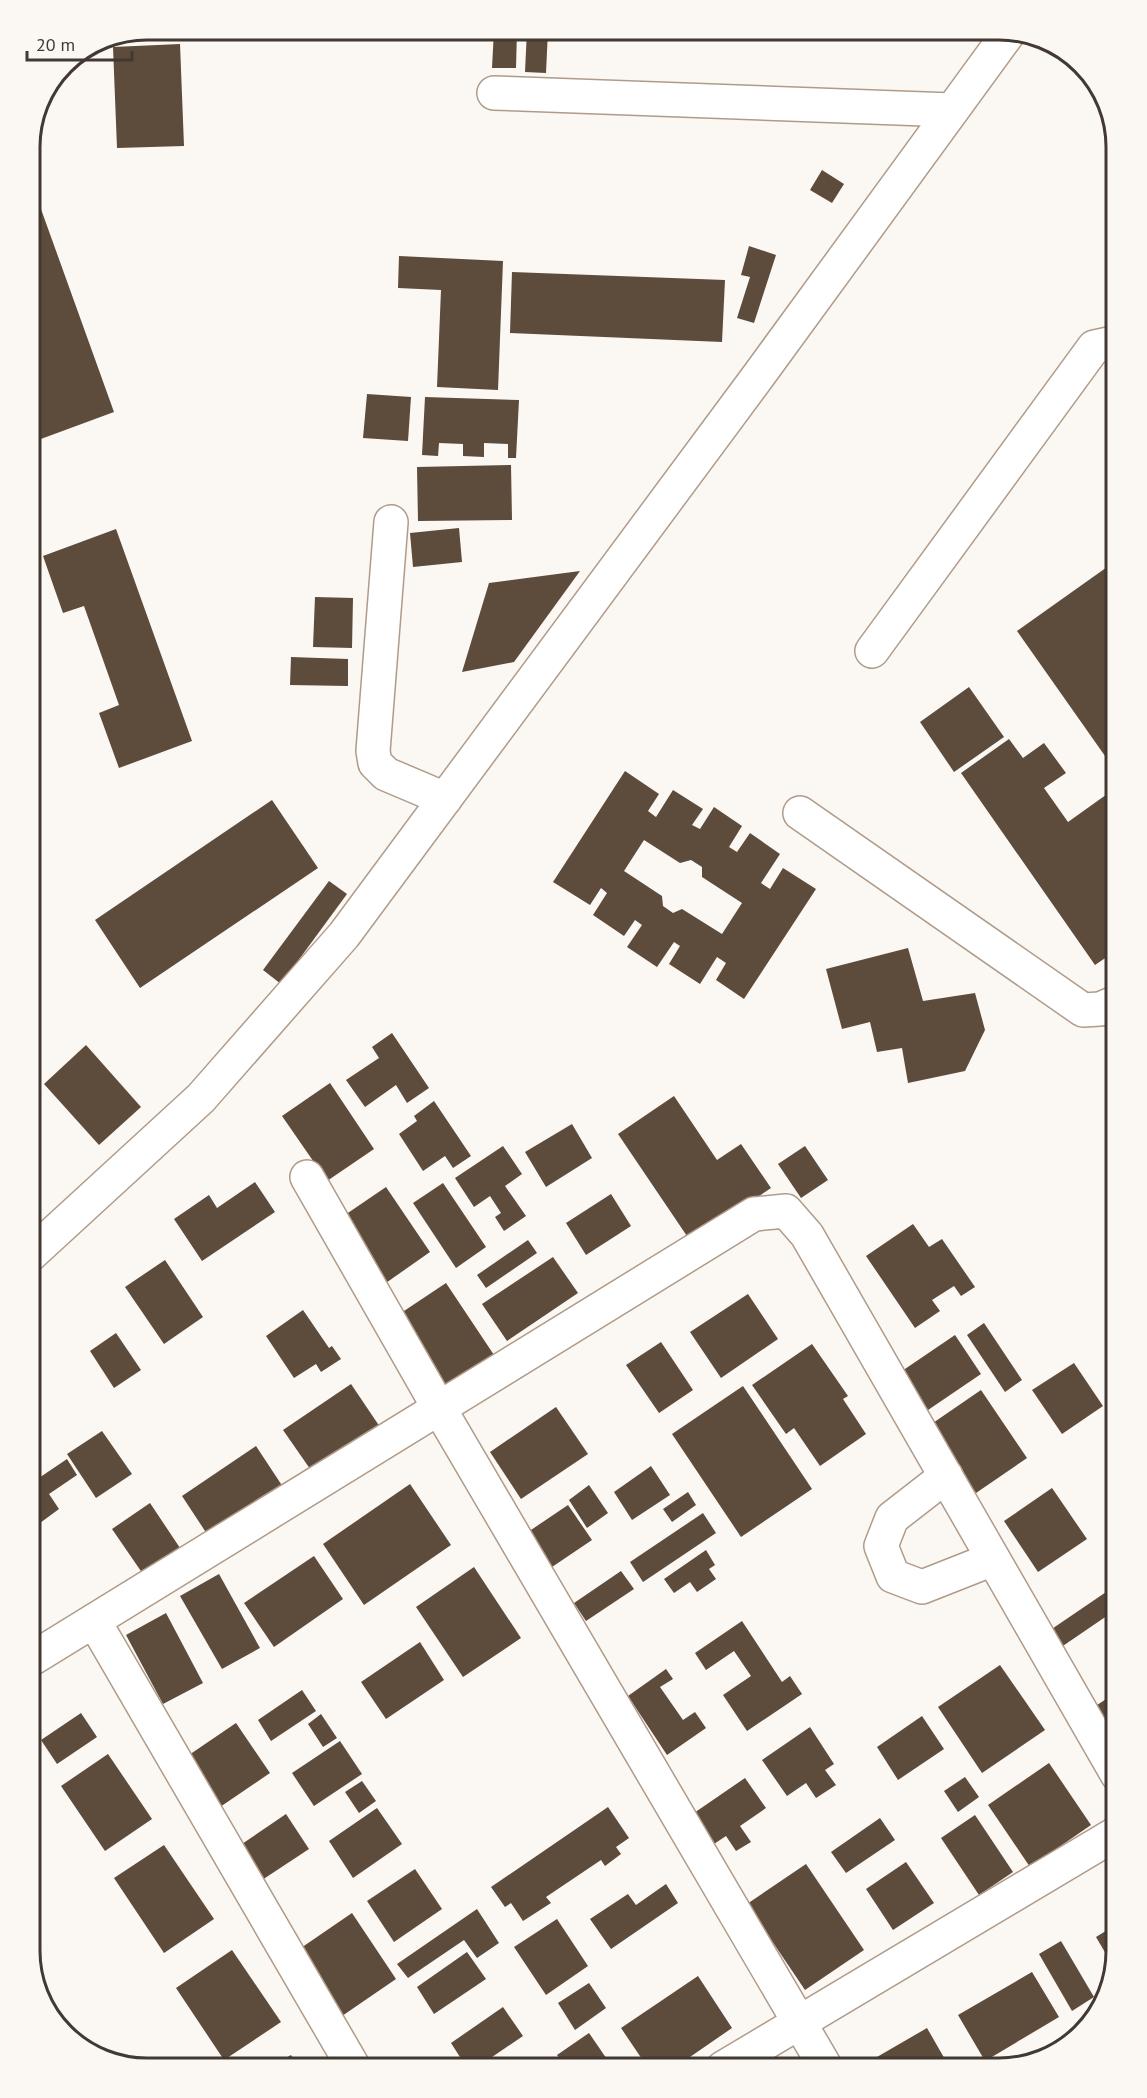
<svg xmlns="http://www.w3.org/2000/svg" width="1147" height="2098" font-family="'PT Sans',sans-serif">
<rect width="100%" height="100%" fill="#fbf7f3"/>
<!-- building -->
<g fill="#5d4b3b" fill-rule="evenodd">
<polygon points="494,30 517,30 516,68 492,68"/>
<polygon points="527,30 548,30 546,73 525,72"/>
<polygon points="180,44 184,146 117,148 113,47"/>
<polygon points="822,170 844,184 832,203 810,190"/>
<polygon points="37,198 114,412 30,443 30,383 36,381 30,364 30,201"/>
<polygon points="749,246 776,255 754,323 737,318 750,277 741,275"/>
<polygon points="399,256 503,261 498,390 437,387 441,290 398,288"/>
<polygon points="512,272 725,280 722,342 510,333"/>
<polygon points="367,394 411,397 408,441 363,438"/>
<polygon points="425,397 519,400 516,458 508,458 508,444 484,443 484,457 463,456 463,444 439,443 438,456 422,455"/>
<polygon points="511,465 512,520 418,521 417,467"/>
<polygon points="459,528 462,562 413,567 410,533"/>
<polygon points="116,529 192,741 119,768 99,713 119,705 84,606 63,613 43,556"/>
<polygon points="1117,560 1117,773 1017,631"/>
<polygon points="580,571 514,662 462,672 489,583"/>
<polygon points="315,597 353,598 352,648 313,647"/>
<polygon points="291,657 348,659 348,686 290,685"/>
<polygon points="969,687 1004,737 954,772 920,722"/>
<polygon points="1009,739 1023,758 1044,743 1066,773 1044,788 1068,822 1110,792 1117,802 1117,870 1107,877 1117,891 1117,950 1095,965 961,773"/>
<path d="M625,771l34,23 -11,17 8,6 17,-27 30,19 -11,16 8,4 14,-22 28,19 -13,21 8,5 13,-19 30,21 -19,29 9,6 13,-21 33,21 -72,110 -28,-19 10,-17 -9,-6 -17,27 -31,-20 11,-18 -6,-4 -17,25 -30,-20 15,-22 -7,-5 -11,16 -31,-21 14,-22 -6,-5 -11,17 -37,-23zM644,840l36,23 11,-3 11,7v10l40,26 -20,31 -40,-25 -9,4 -10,-7 -1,-10 -38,-25z"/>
<polygon points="272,800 318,868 140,988 95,920"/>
<polygon points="329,881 347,894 281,984 263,970"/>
<polygon points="908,948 923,1001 975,993 985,1030 965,1071 908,1083 902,1048 877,1052 870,1022 842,1029 826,969"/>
<polygon points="392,1033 429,1088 407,1103 396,1085 365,1107 346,1080 379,1058 372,1047"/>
<polygon points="86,1045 141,1107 99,1145 44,1084"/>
<polygon points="330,1083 374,1149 327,1181 282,1116"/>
<polygon points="674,1096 717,1160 741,1144 771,1188 691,1242 618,1134"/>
<polygon points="434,1101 471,1156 453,1168 445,1156 423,1171 399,1134 417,1121 414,1116"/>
<polygon points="572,1124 592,1158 546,1187 525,1152"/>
<polygon points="503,1146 522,1174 505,1186 526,1216 504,1231 495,1217 501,1213 490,1196 474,1207 455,1178"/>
<polygon points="805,1146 828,1180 801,1198 778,1164"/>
<polygon points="255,1182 275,1212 202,1261 174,1219 209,1195 217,1208"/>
<polygon points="443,1183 486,1247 456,1268 413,1203"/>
<polygon points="386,1187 430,1252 383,1285 339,1219"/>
<polygon points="611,1194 631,1226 586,1255 566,1223"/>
<polygon points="913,1224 929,1247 942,1239 975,1287 961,1296 954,1286 932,1300 940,1311 915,1328 866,1256"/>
<polygon points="528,1240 537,1253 486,1288 477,1275"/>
<polygon points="553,1257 578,1293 507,1341 482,1304"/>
<polygon points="165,1260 203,1317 164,1344 125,1287"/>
<polygon points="446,1283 494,1355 443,1389 395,1317"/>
<polygon points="748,1294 778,1339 721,1378 690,1332"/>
<polygon points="303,1310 329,1348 332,1346 341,1359 321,1372 316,1364 294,1378 266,1336"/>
<polygon points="984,1323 1022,1380 1005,1392 967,1335"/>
<polygon points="116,1333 141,1370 114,1388 90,1351"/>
<polygon points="955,1335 981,1374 928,1410 902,1371"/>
<polygon points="661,1342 693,1390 659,1413 626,1365"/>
<polygon points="812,1344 848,1396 843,1399 866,1434 820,1466 794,1428 786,1434 752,1385"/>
<polygon points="1074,1363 1103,1406 1062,1434 1032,1390"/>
<polygon points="351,1384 382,1430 315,1476 283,1430"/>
<polygon points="743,1386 812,1489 741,1537 672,1434"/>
<polygon points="981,1390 1027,1458 976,1493 930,1425"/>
<polygon points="1117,1399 1117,1423 1106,1408"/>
<polygon points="556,1407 588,1454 521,1499 490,1452"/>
<polygon points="102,1431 132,1474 96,1498 67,1454"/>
<polygon points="256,1446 283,1487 209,1537 182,1496"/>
<polygon points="67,1459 77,1475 49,1494 59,1509 40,1523 30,1508 30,1484"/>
<polygon points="651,1466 670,1495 632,1520 614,1492"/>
<polygon points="410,1484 451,1545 364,1605 323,1544"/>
<polygon points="589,1485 608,1513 587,1528 569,1500"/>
<polygon points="1052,1488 1087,1539 1038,1572 1004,1521"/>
<polygon points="688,1492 696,1505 672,1522 663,1509"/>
<polygon points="150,1503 182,1551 145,1577 112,1529"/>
<polygon points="568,1505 592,1540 552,1567 528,1532"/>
<polygon points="703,1513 716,1533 643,1582 630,1562"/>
<polygon points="706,1550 715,1565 709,1569 716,1579 697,1592 690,1582 674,1593 664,1579"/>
<polygon points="314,1556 343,1599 274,1647 244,1603"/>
<polygon points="474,1567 521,1638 463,1677 416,1607"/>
<polygon points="621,1571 634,1589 586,1621 574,1603"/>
<polygon points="219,1574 260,1648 222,1669 180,1596"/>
<polygon points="1112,1588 1117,1596 1117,1609 1054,1652 1043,1635"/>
<polygon points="166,1613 203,1683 163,1704 126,1635"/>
<polygon points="30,1617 43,1635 30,1644"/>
<polygon points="742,1621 782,1682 790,1676 802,1694 747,1731 723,1695 751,1676 734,1651 706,1670 695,1653"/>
<polygon points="420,1642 444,1680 386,1719 361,1682"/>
<polygon points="1000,1665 1045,1730 982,1773 938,1707"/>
<polygon points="666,1669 673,1679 660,1687 683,1720 695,1712 706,1728 667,1755 628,1696"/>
<polygon points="302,1690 316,1711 271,1741 258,1720"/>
<polygon points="1117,1692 1117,1741 1094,1707"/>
<polygon points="81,1713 97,1737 57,1764 41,1740"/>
<polygon points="321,1714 337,1738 323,1747 308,1724"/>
<polygon points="922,1716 944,1749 898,1780 877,1747"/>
<polygon points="236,1723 270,1773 220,1807 186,1757"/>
<polygon points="810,1727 834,1764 825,1770 836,1785 816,1798 806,1783 787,1796 762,1760"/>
<polygon points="340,1741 362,1774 314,1806 292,1773"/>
<polygon points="108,1754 152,1819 105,1851 61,1786"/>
<polygon points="1049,1763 1091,1825 1030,1867 988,1805"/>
<polygon points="965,1777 979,1797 958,1812 944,1791"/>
<polygon points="745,1778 766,1808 740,1826 751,1842 736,1851 726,1836 714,1844 694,1813"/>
<polygon points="362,1781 376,1801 359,1813 345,1792"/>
<polygon points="608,1807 629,1838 616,1847 621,1854 605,1866 601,1860 546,1897 551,1903 523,1921 511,1903 505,1907 491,1887"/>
<polygon points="377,1808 402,1844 353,1878 329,1841"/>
<polygon points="286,1814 309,1849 262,1880 239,1846"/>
<polygon points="975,1815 1013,1872 979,1895 941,1838"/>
<polygon points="880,1818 895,1840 846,1873 831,1852"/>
<polygon points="164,1845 214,1919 164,1953 114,1878"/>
<polygon points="906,1862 934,1903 893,1930 866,1889"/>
<polygon points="806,1864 864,1950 805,1990 747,1904"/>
<polygon points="415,1869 442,1909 394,1942 367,1901"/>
<polygon points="666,1884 678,1903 611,1949 590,1919 628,1894 636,1905"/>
<polygon points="477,1909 499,1943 477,1958 464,1940 408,1978 397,1964"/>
<polygon points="352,1913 396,1979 342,2016 298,1950"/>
<polygon points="557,1919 588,1966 546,1995 514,1947"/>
<polygon points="1117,1924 1117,1951 1113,1966 1096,1937"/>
<polygon points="1061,1941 1094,1997 1072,2011 1039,1954"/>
<polygon points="232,1950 281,2022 224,2060 176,1988"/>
<polygon points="467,1952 486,1979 434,2014 417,1987"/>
<polygon points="1032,1972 1059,2017 985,2061 958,2015"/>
<polygon points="698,1976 732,2028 674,2068 661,2068 658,2064 648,2068 621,2028"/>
<polygon points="589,1983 606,2008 575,2030 558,2003"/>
<polygon points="503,2007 523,2036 476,2068 467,2068 451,2043"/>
<polygon points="927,2028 950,2068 858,2068"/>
<polygon points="589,2033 613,2068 566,2068 557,2055"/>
<polygon points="291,2055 299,2068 290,2068 284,2059"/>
<polygon points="426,2058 433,2068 412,2068"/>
</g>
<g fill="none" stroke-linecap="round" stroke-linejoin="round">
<defs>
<g id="minor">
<polyline points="494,93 952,110"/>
<polyline points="391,522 373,751 375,763 386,774 445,799"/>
<polyline points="872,651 1094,347 1117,342"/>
<polyline points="800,813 1083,1010 1100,1009 1117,1002"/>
<polyline points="307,1177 439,1408 826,2068"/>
<polyline points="30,1255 201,1098 344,935 759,375 1010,31"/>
<polyline points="946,1476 892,1518 881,1546 893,1576 922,1587 993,1559"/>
<polyline points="94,1621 354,2068"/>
<polyline points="30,1660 754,1214 786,1211 807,1235 1117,1774"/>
<polyline points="723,2068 1117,1833"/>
</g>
</defs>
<!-- minor casing -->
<use href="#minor" stroke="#b09b89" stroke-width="36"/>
<!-- minor -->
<use href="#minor" stroke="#fff" stroke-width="33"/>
</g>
<!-- crop -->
<path d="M0 0H1147V2098H0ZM147 40H999A107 107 0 0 1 1106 147V1951A107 107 0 0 1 999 2058H147A107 107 0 0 1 40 1951V147A107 107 0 0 1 147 40Z" fill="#fbf7f3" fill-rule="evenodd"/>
<path fill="none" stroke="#423932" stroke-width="3" d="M147 40H999A107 107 0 0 1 1106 147V1951A107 107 0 0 1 999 2058H147A107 107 0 0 1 40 1951V147A107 107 0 0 1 147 40Z"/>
<!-- scale -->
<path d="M27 51v9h105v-9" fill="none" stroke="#423932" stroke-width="3"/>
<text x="36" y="51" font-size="18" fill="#423932" stroke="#fbf7f3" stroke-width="4.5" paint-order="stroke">20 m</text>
</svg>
